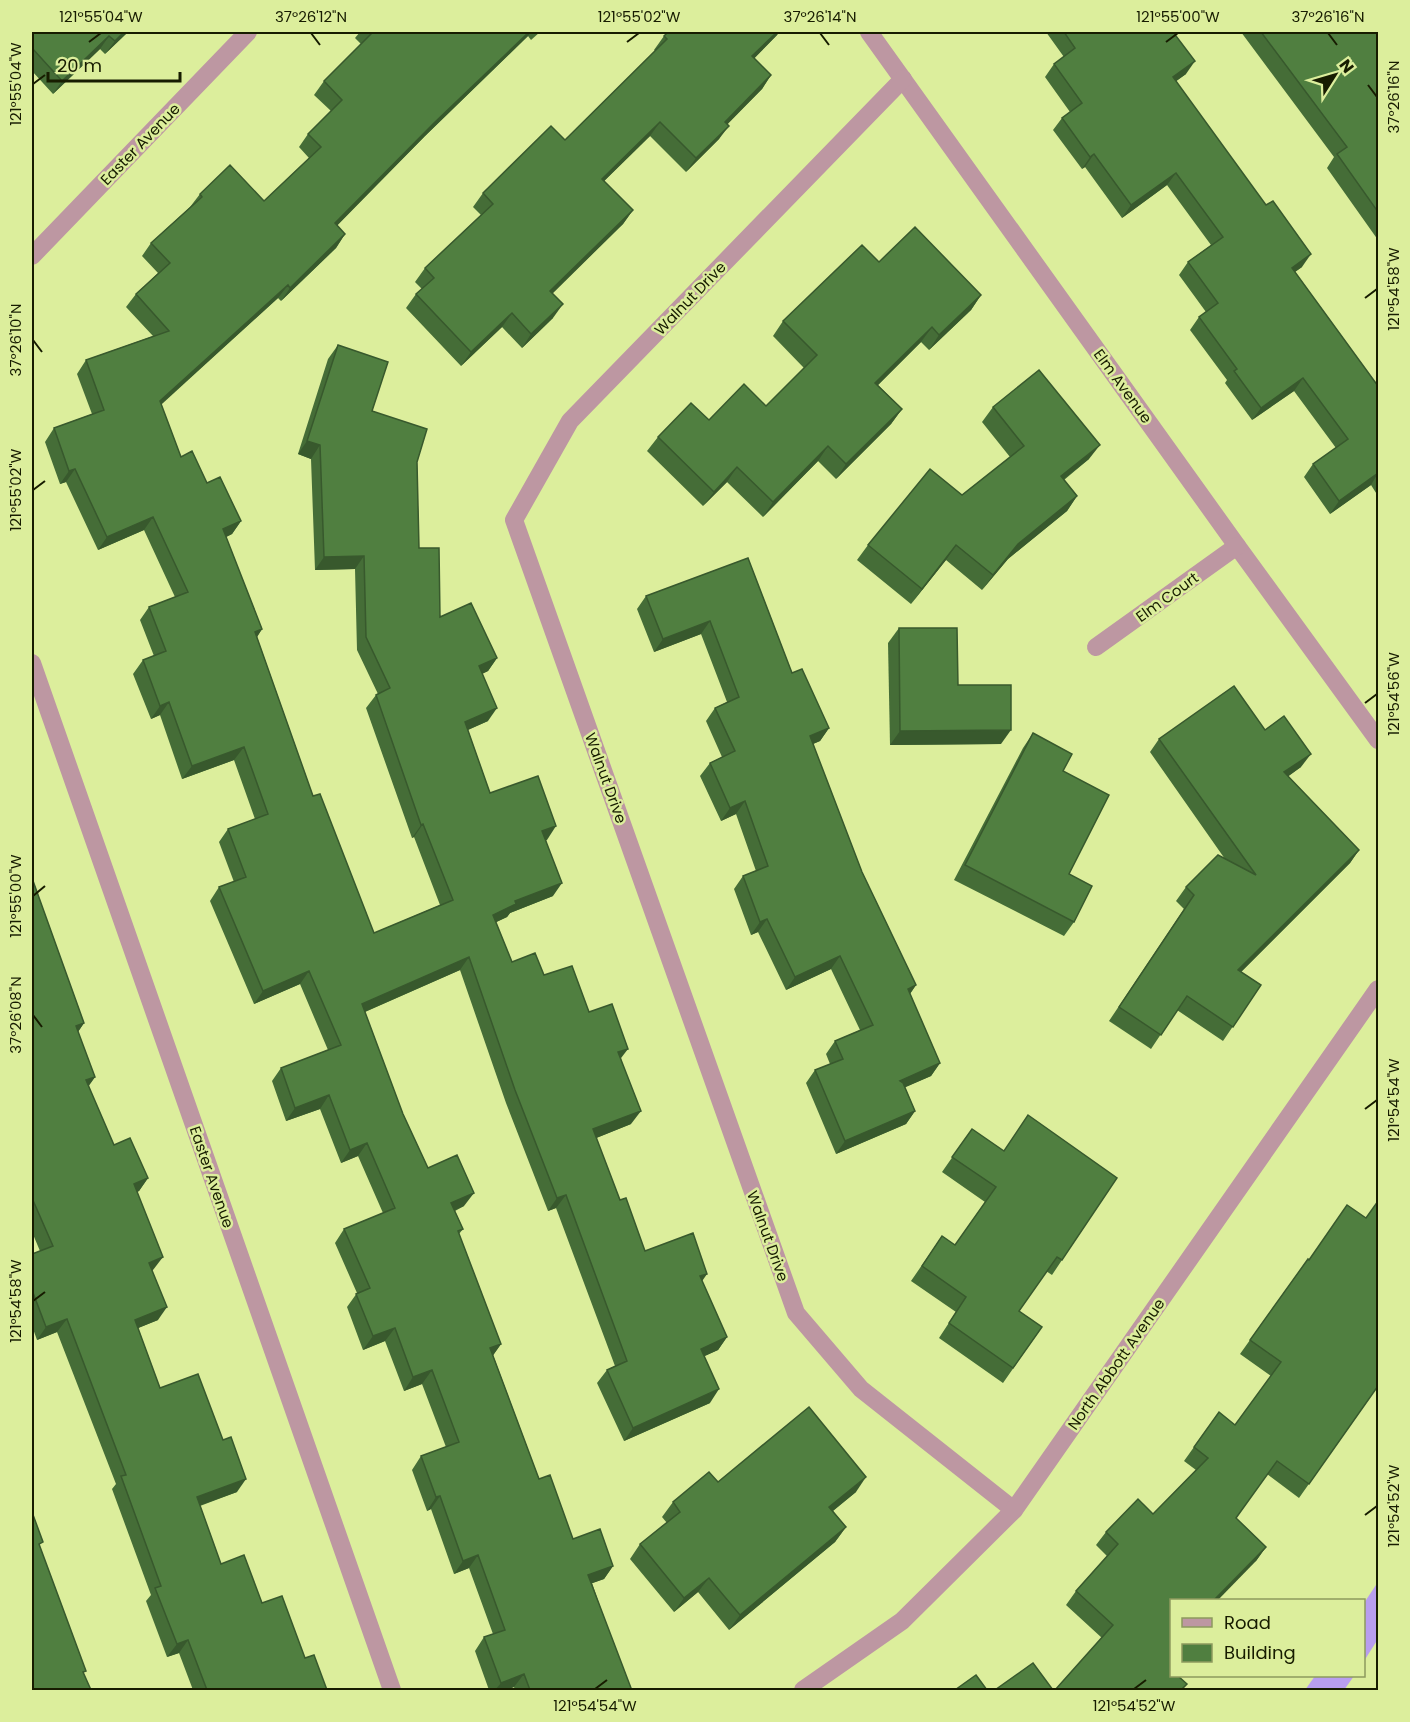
<svg xmlns="http://www.w3.org/2000/svg" width="1410" height="1722" font-family="Poppins,sans-serif">
<rect width="100%" height="100%" fill="#dcee9c"/>
<!-- water -->
<g fill="#b89eef">
<polygon points="1378,1582 1378,1639 1364,1661 1364,1603"/>
<polygon points="1315,1676 1354,1676 1344,1690 1305,1690"/>
</g>
<g fill="none" stroke-linecap="round" stroke-linejoin="round">
<!-- minor -->
<g stroke="#bd97a2" stroke-width="18">
<polyline points="869,32 1237,546 1378,740"/>
<polyline points="903,79 570,421 514,520 796,1313 861,1389 1014,1510"/>
<polyline points="32,256 248,32"/>
<polyline points="1096,647 1237,546"/>
<polyline points="32,663 392,1690"/>
<polyline points="803,1690 902,1621 1014,1510 1378,989"/>
</g>
</g>
<!-- wall -->
<g fill="#456d37">
<polygon points="32,32 128,32 105,54 100,49 53,94 32,71"/>
<polygon points="360,32 540,32 531,40 528,36 425,136 337,225 345,234 336,248 281,301 278,298 161,404 181,457 207,483 241,521 232,534 226,537 262,629 257,637 313,796 374,933 440,905 414,837 412,838 366,708 376,695 378,694 357,650 355,569 315,570 311,459 298,454 328,359 338,345 372,411 417,462 419,548 440,617 497,658 488,671 482,674 488,721 468,730 490,793 547,840 546,840 553,896 510,913 507,917 496,922 512,962 544,975 589,1012 621,1058 631,1124 596,1138 620,1200 645,1251 702,1281 727,1337 718,1350 704,1356 710,1403 624,1441 597,1383 607,1370 615,1366 556,1208 548,1211 506,1103 460,970 365,1012 403,1114 428,1168 464,1206 455,1211 463,1229 459,1234 501,1344 493,1355 539,1479 573,1539 613,1566 604,1579 592,1583 629,1690 515,1690 514,1687 506,1690 489,1690 475,1651 484,1637 493,1634 469,1568 454,1574 431,1509 427,1511 412,1470 421,1456 446,1447 422,1384 404,1391 385,1341 363,1350 347,1307 357,1293 335,1243 344,1229 383,1213 358,1156 341,1163 320,1109 286,1121 272,1081 281,1068 328,1050 300,984 254,1004 210,901 219,887 234,882 219,842 228,829 255,819 234,760 182,779 160,715 151,719 133,674 143,660 154,656 140,620 149,607 175,597 144,530 98,550 66,482 60,484 45,442 54,428 92,414 77,374 86,360 153,336 126,307 136,294 158,273 142,256 151,243 190,207 200,194 264,201 309,158 299,147 308,134 331,111 314,95 324,81 361,44 355,38"/>
<polygon points="1046,32 1173,32 1186,74 1176,81 1302,267 1295,272 1378,386 1378,496 1371,485 1330,514 1304,477 1313,464 1336,448 1294,391 1252,420 1225,383 1227,380 1190,330 1199,317 1206,312 1179,275 1188,262 1211,245 1167,185 1122,218 1085,167 1082,169 1053,130 1062,118 1070,112 1045,77 1054,64 1064,57"/>
<polygon points="1241,32 1378,32 1378,240 1327,168 1334,157"/>
<polygon points="777,35 754,58 771,75 762,89 727,124 719,139 686,172 650,136 604,181 633,210 623,224 552,293 553,318 522,348 502,327 461,366 406,308 416,294 422,289 415,282 425,268 481,215 473,207 483,193 565,140 655,51 654,50 664,36"/>
<polygon points="879,262 981,295 971,310 929,350 921,342 878,385 902,409 891,424 836,479 818,461 763,517 727,482 703,506 647,451 658,437 709,420 766,406 804,368 773,336 783,321"/>
<polygon points="993,407 1089,459 1064,480 1077,496 1067,511 1008,559 982,590 946,560 911,604 857,560 868,545 962,495 1010,457 982,422"/>
<polygon points="748,558 792,673 829,728 820,741 813,744 862,872 916,985 910,994 940,1063 931,1076 905,1087 915,1111 906,1124 836,1154 806,1083 815,1070 830,1064 826,1054 835,1041 860,1030 831,969 786,990 758,932 751,935 734,889 743,876 756,871 736,814 721,821 700,776 710,763 722,757 706,721 715,708 727,702 701,634 654,652 637,609 646,596"/>
<polygon points="899,628 1001,744 890,745 888,643"/>
<polygon points="1265,730 1301,767 1288,776 1359,850 1350,863 1241,972 1261,985 1223,1041 1177,1010 1151,1049 1109,1021 1184,909 1176,901 1186,887 1225,859 1150,752 1159,739"/>
<polygon points="1033,733 1063,771 1069,874 1074,922 1064,936 954,880 1023,748"/>
<polygon points="32,878 84,1023 78,1032 95,1077 88,1086 114,1145 148,1178 139,1191 137,1192 153,1270 152,1271 158,1320 138,1328 160,1388 237,1492 200,1506 221,1564 262,1603 305,1658 327,1690 193,1690 179,1653 167,1657 146,1601 151,1595 112,1489 116,1484 57,1332 37,1340 32,1326 32,1254 40,1251 32,1232"/>
<polygon points="972,1129 1062,1260 1052,1275 1046,1271 1019,1311 1042,1327 1003,1383 939,1338 956,1312 911,1281 942,1236 955,1245 985,1202 942,1172"/>
<polygon points="1308,1259 1378,1386 1299,1498 1267,1474 1236,1518 1266,1547 1256,1561 1172,1600 1172,1676 1102,1638 1066,1605 1076,1591 1107,1556 1096,1545 1106,1532 1153,1514 1196,1470 1184,1461 1219,1412 1235,1425 1271,1376 1240,1354"/>
<polygon points="718,1482 856,1492 833,1511 846,1527 835,1542 729,1630 698,1592 674,1612 630,1559 640,1544 667,1523 662,1517 673,1502"/>
</g>
<!-- shaded-wall -->
<g fill="#38592d">
<polygon points="124,32 128,32 105,54 115,41"/>
<polygon points="529,32 531,32 528,36 425,136 326,237 335,223 434,123"/>
<polygon points="777,32 780,32 743,70 752,56"/>
<polygon points="109,36 100,49 53,94 62,81"/>
<polygon points="1195,61 1186,74 1164,90 1173,77"/>
<polygon points="771,75 762,89 716,136 725,122"/>
<polygon points="660,122 650,136 593,192 602,179"/>
<polygon points="729,126 719,139 686,172 696,158"/>
<polygon points="1094,154 1085,167 1082,169 1090,157"/>
<polygon points="1176,173 1167,185 1122,218 1131,205"/>
<polygon points="633,210 623,224 541,305 550,291"/>
<polygon points="345,234 336,248 281,301 290,288"/>
<polygon points="1311,254 1302,267 1283,280 1292,268"/>
<polygon points="288,285 278,298 151,414 160,401"/>
<polygon points="981,295 971,310 929,350 939,335"/>
<polygon points="563,304 553,318 522,348 531,334"/>
<polygon points="512,313 502,327 461,366 471,352"/>
<polygon points="932,327 921,342 865,398 875,383"/>
<polygon points="1303,378 1294,391 1252,420 1261,408"/>
<polygon points="902,409 891,424 836,479 846,464"/>
<polygon points="307,441 320,445 311,459 298,454"/>
<polygon points="1100,445 1089,459 1050,490 1061,476"/>
<polygon points="828,446 818,461 763,517 773,502"/>
<polygon points="737,467 727,482 703,506 714,492"/>
<polygon points="75,469 66,482 60,484 69,471"/>
<polygon points="1378,473 1371,485 1330,514 1339,501"/>
<polygon points="1077,496 1067,511 1008,559 982,590 993,575 1018,544"/>
<polygon points="153,517 144,530 98,550 107,537"/>
<polygon points="241,521 232,534 214,543 223,529"/>
<polygon points="956,545 946,560 911,604 922,589"/>
<polygon points="364,556 355,569 315,570 324,557"/>
<polygon points="710,621 701,634 654,652 663,639"/>
<polygon points="262,629 253,643 255,632"/>
<polygon points="497,658 488,671 469,680 479,666"/>
<polygon points="169,702 160,715 151,719 160,706"/>
<polygon points="497,708 488,721 456,735 465,722"/>
<polygon points="829,728 820,741 801,749 810,736"/>
<polygon points="1011,730 1001,744 890,745 900,731"/>
<polygon points="244,747 234,760 182,779 192,766"/>
<polygon points="1311,754 1301,767 1275,786 1284,772"/>
<polygon points="745,801 736,814 721,821 730,808"/>
<polygon points="423,824 414,837 412,838 421,825"/>
<polygon points="556,826 547,840 533,844 542,831"/>
<polygon points="1359,850 1350,863 1229,984 1238,970"/>
<polygon points="562,883 553,896 510,913 507,917 484,928 493,915 515,901"/>
<polygon points="767,919 758,932 751,935 760,922"/>
<polygon points="840,956 831,969 786,990 795,977"/>
<polygon points="469,957 460,970 353,1017 362,1004"/>
<polygon points="309,971 300,984 254,1004 263,991"/>
<polygon points="916,985 907,998 908,989"/>
<polygon points="84,1023 75,1036 76,1026"/>
<polygon points="628,1049 618,1062 618,1052"/>
<polygon points="940,1063 931,1076 890,1094 900,1081"/>
<polygon points="95,1077 86,1090 86,1080"/>
<polygon points="329,1095 320,1109 286,1121 295,1108"/>
<polygon points="641,1111 631,1124 584,1143 593,1129"/>
<polygon points="915,1111 906,1124 836,1154 845,1141"/>
<polygon points="367,1143 358,1156 341,1163 350,1150"/>
<polygon points="148,1178 139,1191 125,1197 134,1184"/>
<polygon points="474,1193 464,1206 442,1216 451,1203"/>
<polygon points="566,1195 556,1208 548,1211 557,1198"/>
<polygon points="163,1257 153,1270 140,1276 149,1263"/>
<polygon points="707,1274 698,1287 700,1276"/>
<polygon points="167,1307 158,1320 126,1333 135,1320"/>
<polygon points="67,1319 57,1332 37,1340 46,1327"/>
<polygon points="395,1328 385,1341 363,1350 373,1336"/>
<polygon points="727,1337 718,1350 692,1362 701,1349"/>
<polygon points="501,1344 492,1357 490,1348"/>
<polygon points="432,1370 422,1384 404,1391 413,1377"/>
<polygon points="719,1389 710,1403 624,1441 633,1428"/>
<polygon points="866,1477 856,1492 819,1522 829,1507"/>
<polygon points="246,1479 237,1492 187,1510 197,1497"/>
<polygon points="440,1496 431,1509 427,1511 436,1497"/>
<polygon points="846,1527 835,1542 729,1630 740,1615"/>
<polygon points="1266,1547 1256,1561 1218,1600 1214,1600"/>
<polygon points="478,1555 469,1568 454,1574 463,1561"/>
<polygon points="613,1566 604,1579 579,1588 588,1575"/>
<polygon points="709,1578 698,1592 674,1612 684,1598"/>
<polygon points="188,1640 179,1653 167,1657 177,1644"/>
<polygon points="524,1674 514,1687 506,1690 495,1690 501,1683"/>
</g>
<!-- building -->
<g fill="#507f40" stroke="#38592d" stroke-width="1.5">
<polygon points="32,32 124,32 115,41 109,36 62,81 32,48"/>
<polygon points="371,32 529,32 434,123 335,223 345,234 290,288 288,285 160,401 181,457 192,451 207,483 220,477 241,521 223,529 262,629 255,632 313,796 320,794 374,933 453,900 423,824 421,825 376,695 390,688 366,637 364,556 324,557 320,445 307,441 338,345 388,362 372,411 427,429 417,462 419,548 439,548 440,617 471,603 497,658 479,666 497,708 465,722 490,793 538,776 556,826 542,831 562,883 515,901 516,904 493,915 512,962 535,953 544,975 572,966 589,1012 612,1004 628,1049 618,1052 641,1111 593,1129 620,1200 626,1198 645,1251 693,1233 707,1274 700,1276 727,1337 701,1349 719,1389 633,1428 607,1370 627,1361 566,1195 557,1198 515,1090 469,957 362,1004 403,1114 428,1168 457,1155 474,1193 451,1203 463,1229 458,1231 501,1344 490,1348 539,1479 550,1475 573,1539 600,1529 613,1566 588,1575 631,1688 625,1690 530,1690 524,1674 501,1683 484,1637 505,1630 478,1555 463,1561 440,1496 436,1497 421,1456 459,1442 432,1370 413,1377 395,1328 373,1336 356,1294 370,1288 344,1229 395,1208 367,1143 350,1150 329,1095 295,1108 281,1068 341,1045 309,971 263,991 219,887 246,877 228,829 268,814 244,747 192,766 169,702 160,706 143,660 166,651 149,607 188,592 153,517 107,537 75,469 69,471 54,428 104,410 86,360 169,331 136,294 170,263 151,243 202,197 200,194 230,165 264,201 321,147 308,134 342,100 324,81 372,33"/>
<polygon points="668,32 777,32 752,56 771,75 725,122 729,126 696,158 660,122 602,179 633,210 550,291 563,304 531,334 512,313 471,352 416,294 434,278 425,268 493,204 483,193 551,126 565,140 667,39 664,36"/>
<polygon points="1064,32 1173,32 1195,61 1173,77 1266,205 1273,201 1311,254 1292,268 1378,386 1378,473 1339,501 1313,464 1348,439 1303,378 1261,408 1234,371 1237,369 1199,317 1218,303 1188,262 1223,237 1176,173 1131,205 1094,154 1090,157 1062,118 1082,103 1054,64 1075,48"/>
<polygon points="1261,32 1378,32 1378,212 1337,154 1347,147"/>
<polygon points="915,227 981,295 939,335 932,327 875,383 902,409 846,464 828,446 773,502 737,467 714,492 658,437 691,403 709,420 744,384 766,406 817,355 783,321 862,245 879,262"/>
<polygon points="1039,370 1100,445 1061,476 1077,496 1018,544 993,575 956,545 922,589 868,545 930,469 962,495 1024,446 993,407"/>
<polygon points="748,558 792,673 802,669 829,728 810,736 862,872 916,985 908,989 940,1063 900,1081 903,1083 915,1111 845,1141 815,1070 843,1059 835,1041 873,1025 840,956 795,977 767,919 760,922 743,876 768,866 745,801 730,808 710,763 735,751 715,708 739,697 710,621 663,639 646,596"/>
<polygon points="899,628 957,628 958,685 1011,685 1011,730 900,731"/>
<polygon points="1234,686 1265,730 1284,716 1311,754 1284,772 1359,850 1238,970 1261,985 1233,1027 1187,996 1161,1035 1119,1007 1194,895 1186,887 1218,855 1256,875 1159,739"/>
<polygon points="1033,733 1072,754 1063,771 1109,795 1069,874 1092,886 1074,922 965,865"/>
<polygon points="32,878 84,1023 76,1026 95,1077 86,1080 114,1145 130,1138 148,1178 134,1184 163,1257 149,1263 167,1307 135,1320 160,1388 198,1374 223,1440 231,1437 246,1479 197,1497 221,1564 244,1555 262,1603 282,1596 305,1658 314,1655 327,1690 207,1690 188,1640 177,1644 155,1588 161,1586 121,1476 126,1475 67,1319 46,1327 32,1290 32,1254 53,1246 32,1198"/>
<polygon points="1028,1115 1117,1178 1062,1260 1057,1257 1019,1311 1042,1327 1013,1368 949,1323 966,1297 922,1266 942,1236 955,1245 996,1187 952,1157 972,1129 1004,1151"/>
<polygon points="1378,1201 1378,1386 1309,1484 1277,1461 1236,1518 1266,1547 1214,1600 1172,1600 1172,1676 1178,1676 1187,1684 1181,1690 1055,1690 1113,1625 1076,1591 1118,1544 1106,1532 1138,1499 1153,1514 1208,1458 1194,1447 1219,1412 1235,1425 1281,1362 1250,1340 1308,1259 1309,1260 1347,1205 1366,1218"/>
<polygon points="809,1407 866,1477 829,1507 846,1527 740,1615 709,1578 684,1598 640,1544 680,1512 673,1502 709,1472 718,1482"/>
<polygon points="32,1512 43,1542 39,1544 86,1671 83,1672 91,1690 32,1690"/>
<polygon points="1033,1663 1053,1690 995,1690"/>
<polygon points="976,1675 987,1690 955,1690"/>
</g>
<!-- ticks -->
<path fill="none" stroke="#171c00" stroke-width="2" d="M311,33l9,12M820,33l9,12M1328,33l9,12M89,42l12,-9M627,42l12,-9M1166,42l12,-9M33,84l12,-9M1368,85l9,12M1365,298l12,-9M33,340l9,12M33,490l12,-9M1365,703l12,-9M33,896l12,-10M33,1015l9,12M1365,1109l12,-9M33,1301l12,-9M1365,1515l12,-9M595,1689l12,-9M1134,1689l12,-9"/>
<g text-anchor="middle" dominant-baseline="central" stroke-width="5" stroke-linejoin="round" paint-order="stroke">
<!-- street labels -->
<g font-size="15" fill="#171c00" stroke="#dcee9c">
<text transform="translate(140 144) rotate(-46)">Easter Avenue</text>
<text transform="translate(690 298) rotate(-46)">Walnut Drive</text>
<text transform="translate(1123 386) rotate(54)">Elm Avenue</text>
<text transform="translate(1167 597) rotate(-36)">Elm Court</text>
<text transform="translate(606 778) rotate(70)">Walnut Drive</text>
<text transform="translate(212 1177) rotate(71)">Easter Avenue</text>
<text transform="translate(768 1236) rotate(70)">Walnut Drive</text>
<text transform="translate(1116 1364) rotate(-55)">North Abbott Avenue</text>
</g>
</g>
<!-- border -->
<rect width="1410" height="1722" fill="none" stroke="#dcee9c" stroke-width="66"/>
<!-- legend -->
<rect x="1170" y="1599" width="195" height="78" fill="#dcee9c" stroke="#8d9a5e" stroke-width="1.5"/>
<rect x="1182" y="1618" width="30" height="9" fill="#bd97a2" stroke="#8d9a5e" stroke-width="1.5"/>
<text x="1224" y="1629" font-size="18" fill="#171c00">Road</text>
<rect x="1182" y="1644" width="30" height="18" fill="#507f40" stroke="#8d9a5e" stroke-width="1.5"/>
<text x="1224" y="1659" font-size="18" fill="#171c00">Building</text>
<!-- north arrow -->
<g transform="translate(1335 75) rotate(53)" stroke="#dcee9c" stroke-width="4.5" paint-order="stroke">
<path d="M0-4.5L10 22L0 15L-10 22Z" fill="#171c00"/>
<text y="-9" font-size="16" font-weight="bold" text-anchor="middle" fill="#171c00">N</text>
</g>
<!-- scale -->
<path d="M48 72v9h132v-9" fill="none" stroke="#171c00" stroke-width="3"/>
<text x="57" y="72" font-size="18" fill="#171c00" stroke="#dcee9c" stroke-width="4.5" paint-order="stroke">20 m</text>
<rect x="33" y="33" width="1344" height="1656" fill="none" stroke="#171c00" stroke-width="2"/>
<g font-size="15" text-anchor="middle" fill="#171c00">
<text x="101" y="22">121°55'04"W</text>
<text x="311" y="22">37°26'12"N</text>
<text x="639" y="22">121°55'02"W</text>
<text x="820" y="22">37°26'14"N</text>
<text x="1178" y="22">121°55'00"W</text>
<text x="1328" y="22">37°26'16"N</text>
<text transform="translate(16 84) rotate(-90)" y="5">121°55'04"W</text>
<text transform="translate(1394 97) rotate(-90)" y="5">37°26'16"N</text>
<text transform="translate(1394 289) rotate(-90)" y="5">121°54'58"W</text>
<text transform="translate(16 340) rotate(-90)" y="5">37°26'10"N</text>
<text transform="translate(16 490) rotate(-90)" y="5">121°55'02"W</text>
<text transform="translate(1394 694) rotate(-90)" y="5">121°54'56"W</text>
<text transform="translate(16 896) rotate(-90)" y="5">121°55'00"W</text>
<text transform="translate(16 1015) rotate(-90)" y="5">37°26'08"N</text>
<text transform="translate(1394 1100) rotate(-90)" y="5">121°54'54"W</text>
<text transform="translate(16 1301) rotate(-90)" y="5">121°54'58"W</text>
<text transform="translate(1394 1506) rotate(-90)" y="5">121°54'52"W</text>
<text x="595" y="1711">121°54'54"W</text>
<text x="1134" y="1711">121°54'52"W</text>
</g>
</svg>
